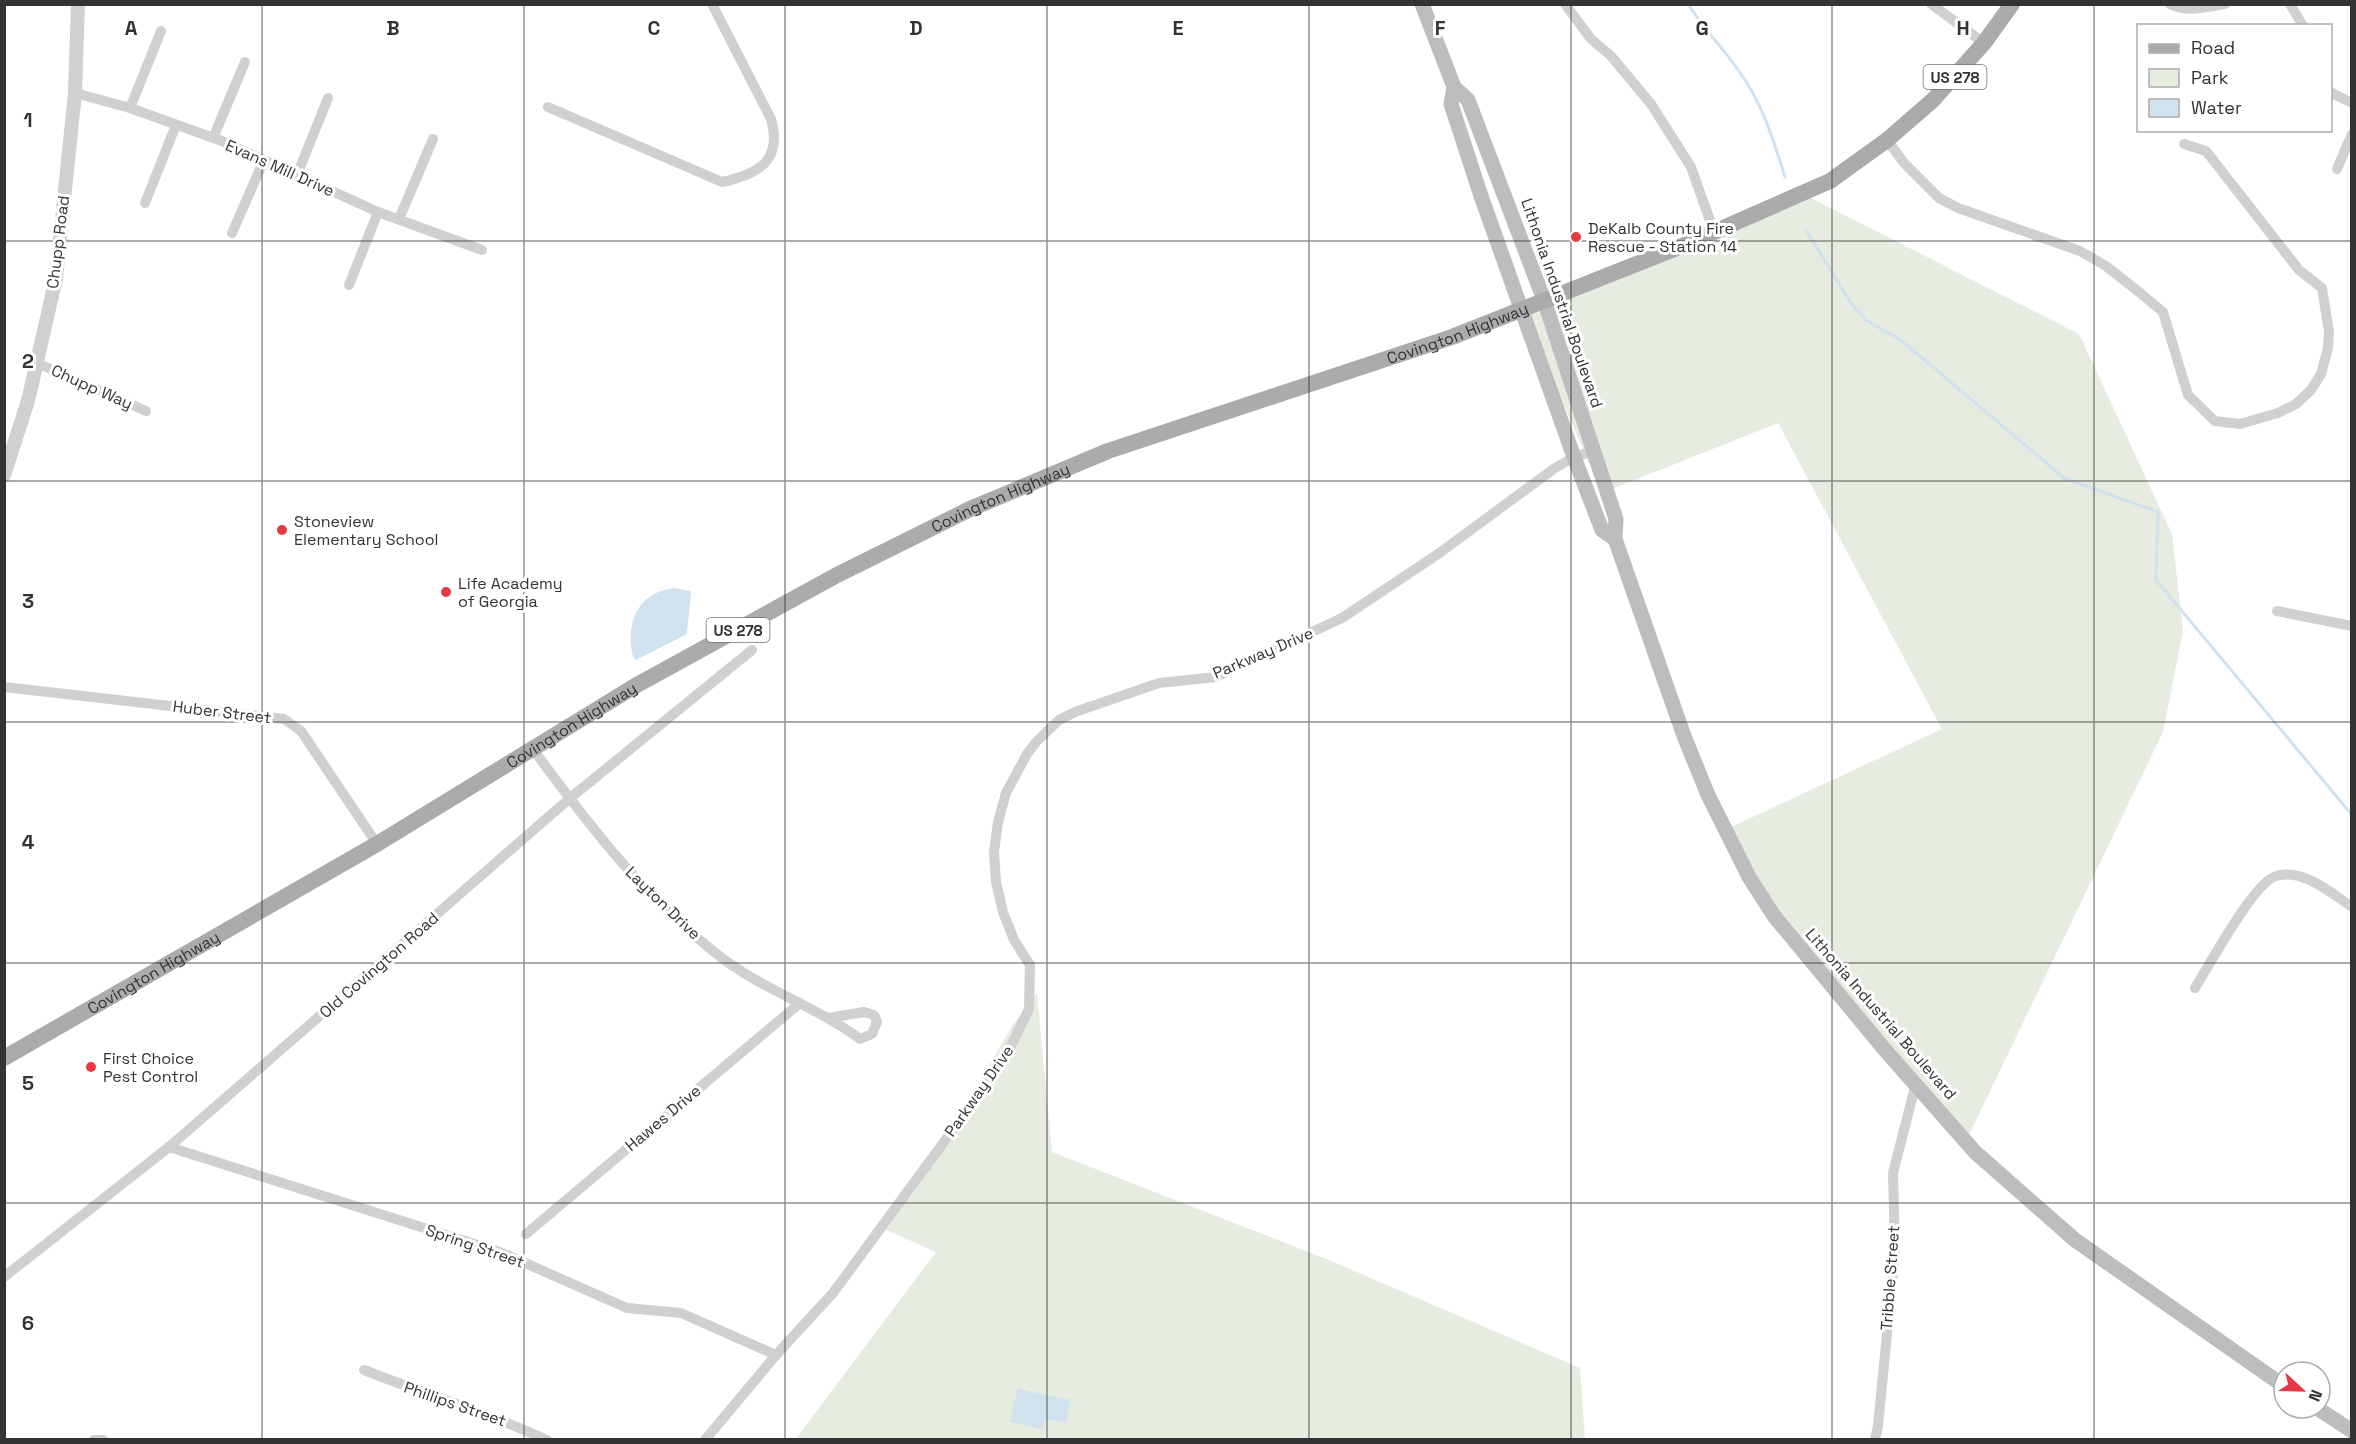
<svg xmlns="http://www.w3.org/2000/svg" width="2356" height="1444" font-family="'Space Grotesk',sans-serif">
<rect width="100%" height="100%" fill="#fff"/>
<!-- green -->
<g fill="#e6ecdf">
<polygon points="1793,189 2079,334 2172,534 2183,631 2163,732 1965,1143 1786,935 1731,827 1942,729 1778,423 1602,493 1522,309 1677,247"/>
<polygon points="1037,993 1052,1152 1324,1258 1580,1368 1585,1439 795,1440 936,1252 884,1229 915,1191 1014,1023"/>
</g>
<!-- water -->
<g fill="#cfe2ee">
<path d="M674,588l17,3 -4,43 -51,26 -3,-3c-8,-34 4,-64 41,-69z"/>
<polygon points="1018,1389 1071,1400 1066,1423 1045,1419 1042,1429 1010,1422"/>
</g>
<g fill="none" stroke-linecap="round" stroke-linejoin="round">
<!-- stream -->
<g stroke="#cfe2ee" stroke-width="3">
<path d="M1688,4c15,24 35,44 51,67 23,32 34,67 46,106"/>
<polyline points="1806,230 1851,303 1866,320 1902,341 2064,478 2158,512 2156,580 2352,815"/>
</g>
<!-- minor -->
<g stroke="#d0d0d0" stroke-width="10">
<polyline points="1565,4 1591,39 1611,56 1651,104 1691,167 1714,232"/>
<polyline points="1931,4 1984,43"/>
<path d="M2170,4c17,9 37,3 55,0"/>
<polyline points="2290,4 2303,26"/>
<polyline points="2330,92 2352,103"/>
<polyline points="75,93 130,108 222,141 378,212 482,250"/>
<path d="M548,107l174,75c36,-8 61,-21 49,-63l-59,-115"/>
<polyline points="130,108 161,31"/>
<polyline points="213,138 245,62"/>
<polyline points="1887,140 1904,163 1939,198 1958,208 2080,251 2106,266 2139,292 2163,312 2188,395 2215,421 2240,424 2278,413 2296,404 2311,390 2321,374 2328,348 2329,332 2322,288 2299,270 2206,151 2184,144"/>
<polyline points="2337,169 2352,134"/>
<polyline points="297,175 328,98"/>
<polyline points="145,203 176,125"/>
<polyline points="399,219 433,139"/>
<polyline points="232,233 264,160"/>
<polyline points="349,285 378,212"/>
<polyline points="37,363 146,411"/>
<polyline points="2277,611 2352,626"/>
<polyline points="4,687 284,719 301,731 377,844"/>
<path d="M532,748c56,76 114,152 190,210 42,32 95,49 138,81l12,-5 5,-12 -3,-7 -10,-3 -36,6"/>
<path d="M2195,988c14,-22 59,-106 81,-112 27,-8 55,17 76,31"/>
<polyline points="169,1147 500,1252 627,1308 681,1313 776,1355"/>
<polyline points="526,1234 800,1003"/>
<polyline points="4,1277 169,1147 569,799 752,650"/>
<path d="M364,1370c60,24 123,42 183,70"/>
<polyline points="94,1440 103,1440"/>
<polyline points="705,1440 776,1355 833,1293 1004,1060 1029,1009 1030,965 1014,940 1003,912 996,882 994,852 998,822 1006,793 1027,754 1037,741 1059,720 1075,712 1159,683 1216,677 1342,618 1438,554 1555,468 1574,457 1594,451"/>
<polyline points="1875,1440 1878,1426 1895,1252 1893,1173 1916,1083"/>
</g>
<!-- tertiary -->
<polyline stroke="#d0d0d0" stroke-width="14" points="4,475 28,401 56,278 75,93 78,4"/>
<!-- secondary -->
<g stroke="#bdbdbd" stroke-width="15">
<polyline points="1422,4 1454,87 1468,100 1544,300 1616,519 1615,539 1684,736 1708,795 1749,877 1774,916 1885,1050 1975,1152 2075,1240 2284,1386"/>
<polyline points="1454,87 1451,104 1481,196 1574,457 1602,530 1615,539"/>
<polyline points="2317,1408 2352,1431"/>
</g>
<!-- primary -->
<path stroke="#ababab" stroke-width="16" id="s1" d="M4,1058l373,-214 258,-158 202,-111 133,-66 138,-58 344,-114 230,-91 148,-65 57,-41 46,-40 51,-57 28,-39"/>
</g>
<!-- grid -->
<path fill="none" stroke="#333" stroke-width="1.5" stroke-opacity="0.55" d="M262,4v1436M524,4v1436M785,4v1436M1047,4v1436M1309,4v1436M1571,4v1436M1832,4v1436M2094,4v1436M4,241h2348M4,481h2348M4,722h2348M4,963h2348M4,1203h2348"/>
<!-- markers -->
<g fill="#e63946" stroke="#fff" stroke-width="2">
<circle cx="1576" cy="237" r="6"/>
<circle cx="282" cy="530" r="6"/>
<circle cx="446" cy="592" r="6"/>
<circle cx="91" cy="1067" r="6"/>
</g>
<g text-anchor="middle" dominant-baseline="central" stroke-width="6" stroke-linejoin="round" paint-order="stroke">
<!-- shield labels -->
<g fill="#fff" stroke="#707070" stroke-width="1.5">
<rect x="1923.5" y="65" width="63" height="24" rx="4.5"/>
<rect x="706.5" y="618" width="63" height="24" rx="4.5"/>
</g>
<g font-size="15" font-weight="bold" fill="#333">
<text x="1955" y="77">US 278</text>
<text x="738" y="630">US 278</text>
</g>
<!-- street labels -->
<g font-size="16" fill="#333" stroke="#fff">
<text transform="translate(280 168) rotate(24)">Evans Mill Drive</text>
<text transform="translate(58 242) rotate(-83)">Chupp Road</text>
<text transform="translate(1562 303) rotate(71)">Lithonia Industrial Boulevard</text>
<text stroke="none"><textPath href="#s1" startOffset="1630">Covington Highway</textPath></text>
<text transform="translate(92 387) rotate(24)">Chupp Way</text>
<text stroke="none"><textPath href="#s1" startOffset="1144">Covington Highway</textPath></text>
<text transform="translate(1263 653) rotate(-23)">Parkway Drive</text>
<text transform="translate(222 712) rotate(7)">Huber Street</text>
<text stroke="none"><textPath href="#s1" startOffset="658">Covington Highway</textPath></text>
<text transform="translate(663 903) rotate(44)">Layton Drive</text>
<text transform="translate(379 965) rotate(-41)">Old Covington Road</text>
<text stroke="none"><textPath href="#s1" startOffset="172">Covington Highway</textPath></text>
<text transform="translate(1881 1014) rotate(49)">Lithonia Industrial Boulevard</text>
<text transform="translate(979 1091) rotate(-55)">Parkway Drive</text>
<text transform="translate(663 1118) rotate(-40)">Hawes Drive</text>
<text transform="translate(475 1246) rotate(19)">Spring Street</text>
<text transform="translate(1890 1278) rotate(-86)">Tribble Street</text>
<text transform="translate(455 1404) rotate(19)">Phillips Street</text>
</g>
<!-- poi labels -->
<g font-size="16" fill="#333" stroke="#fff" text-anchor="start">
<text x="1588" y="228">DeKalb County Fire<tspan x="1588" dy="18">Rescue - Station 14</tspan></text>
<text x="294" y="521">Stoneview<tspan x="294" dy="18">Elementary School</tspan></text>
<text x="458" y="583">Life Academy<tspan x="458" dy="18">of Georgia</tspan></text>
<text x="103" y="1058">First Choice<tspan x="103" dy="18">Pest Control</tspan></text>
</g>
</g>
<g font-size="20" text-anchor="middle" font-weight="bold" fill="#333" stroke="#fff" stroke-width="6" stroke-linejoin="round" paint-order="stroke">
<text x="131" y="35">A</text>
<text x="393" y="35">B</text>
<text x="654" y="35">C</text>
<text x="916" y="35">D</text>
<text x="1178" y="35">E</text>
<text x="1440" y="35">F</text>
<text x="1702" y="35">G</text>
<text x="1963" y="35">H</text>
<text x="28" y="127">1</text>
<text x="28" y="368">2</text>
<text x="28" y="608">3</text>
<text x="28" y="849">4</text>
<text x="28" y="1090">5</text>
<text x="28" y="1330">6</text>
</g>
<!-- border -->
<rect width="2356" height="1444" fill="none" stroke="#333333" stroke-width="12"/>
<!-- legend -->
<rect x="2137" y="24" width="195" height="108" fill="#ffffff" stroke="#adadad" stroke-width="1.5"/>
<rect x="2149" y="44" width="30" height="9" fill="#ababab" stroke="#adadad" stroke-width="1.5"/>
<text x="2191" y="54" font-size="18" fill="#333333">Road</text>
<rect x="2149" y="69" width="30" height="18" fill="#e6ecdf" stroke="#adadad" stroke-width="1.5"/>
<text x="2191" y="84" font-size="18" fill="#333333">Park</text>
<rect x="2149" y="99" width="30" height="18" fill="#cfe2ee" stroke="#adadad" stroke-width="1.5"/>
<text x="2191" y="114" font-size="18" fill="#333333">Water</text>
<!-- north arrow -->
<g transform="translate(2302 1390) rotate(112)"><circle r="28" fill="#ffffff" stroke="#adadad" stroke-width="1.5"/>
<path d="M0-4.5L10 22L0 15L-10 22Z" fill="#e63946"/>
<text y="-9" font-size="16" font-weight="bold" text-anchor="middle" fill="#333333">N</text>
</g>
</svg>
